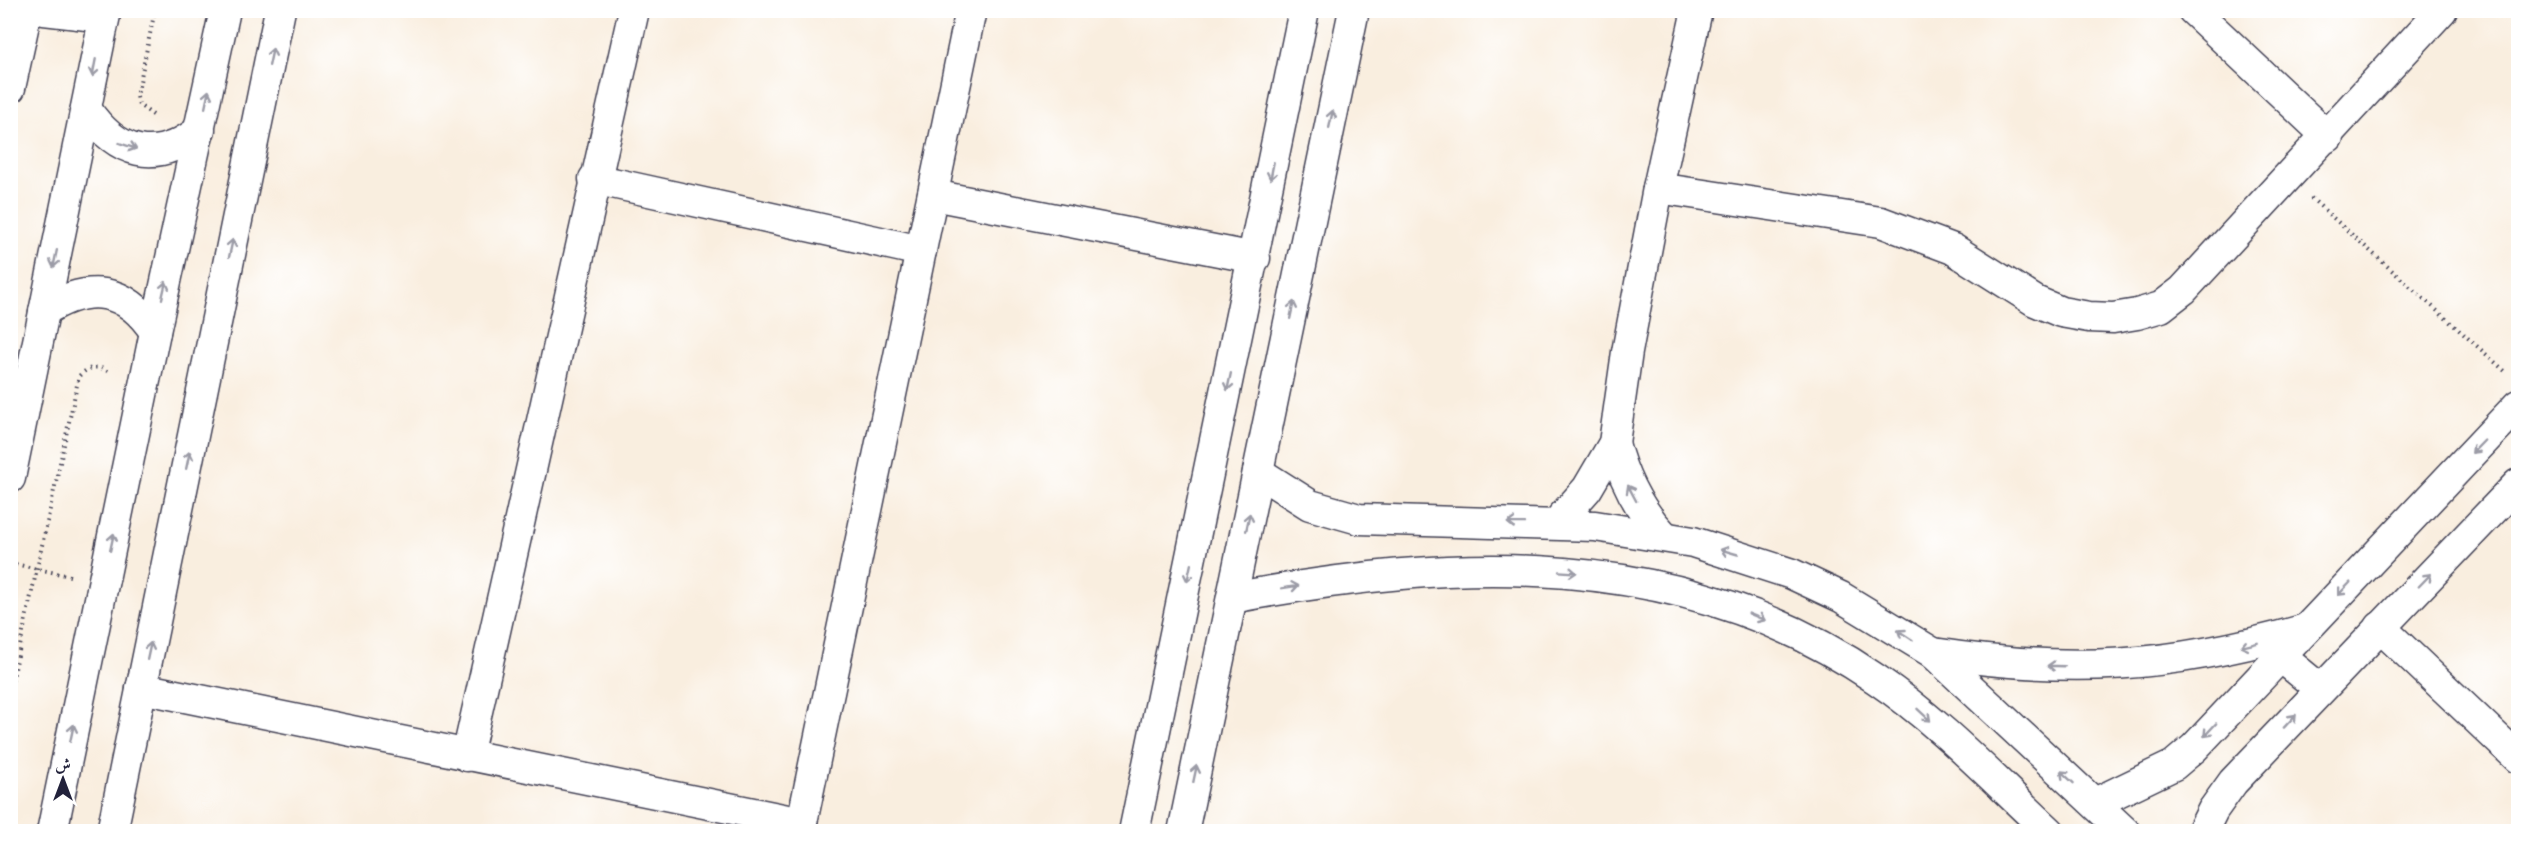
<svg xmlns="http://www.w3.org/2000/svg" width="2529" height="842" font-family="'Old Standard TT',Amiri,serif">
<rect width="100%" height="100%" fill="#fff"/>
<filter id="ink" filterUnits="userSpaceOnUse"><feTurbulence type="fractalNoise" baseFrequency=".0167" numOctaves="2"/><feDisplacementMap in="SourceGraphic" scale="12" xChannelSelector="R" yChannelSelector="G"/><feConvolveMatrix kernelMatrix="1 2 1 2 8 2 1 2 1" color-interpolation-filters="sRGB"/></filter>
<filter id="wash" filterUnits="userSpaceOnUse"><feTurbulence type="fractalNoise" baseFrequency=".008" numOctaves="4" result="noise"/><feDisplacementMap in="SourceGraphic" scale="24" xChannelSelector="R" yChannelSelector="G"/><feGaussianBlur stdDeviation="1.35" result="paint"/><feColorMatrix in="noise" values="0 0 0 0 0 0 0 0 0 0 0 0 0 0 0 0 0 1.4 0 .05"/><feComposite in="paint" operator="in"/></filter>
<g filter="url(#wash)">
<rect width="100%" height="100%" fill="#f9eedf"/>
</g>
<g filter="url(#ink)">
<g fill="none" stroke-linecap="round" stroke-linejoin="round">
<defs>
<g id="minor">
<polyline points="44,10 104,17"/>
<polyline points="2193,10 2328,137"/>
<polyline points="10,88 27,10"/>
<path d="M86,109c31,45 69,57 114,21"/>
<polyline points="594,179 921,251"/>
<polyline points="1658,188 1881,222 1953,249 2035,301 2061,312 2089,317 2113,318 2137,314 2161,307 2183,290 2442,10"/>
<polyline points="933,195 1255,258"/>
<path d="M44,311c44,-28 82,-24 111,21"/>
<path d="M1614,443c9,36 24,66 50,93"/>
<polyline points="1258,472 1310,505 1359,519 1595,526 1693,542 1792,574 1841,597 1933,653 2125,832"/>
<polyline points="10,478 106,10"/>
<polyline points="1556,524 1587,489 1614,443 1627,352 1658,188 1697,10"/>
<path d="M1232,598c222,-42 450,-52 644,81 64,43 118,101 174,153"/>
<polyline points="2380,627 2518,758"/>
<path d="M1933,653c137,21 238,15 373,-24"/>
<polyline points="2280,656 2320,689"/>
<polyline points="141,688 802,823"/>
<polyline points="467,756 634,10"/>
<polyline points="2095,803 2174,765 2194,748 2518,405"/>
<polyline points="52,832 155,332 225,10"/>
<polyline points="112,832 280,10"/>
<polyline points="800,832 971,10"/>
<polyline points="1134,832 1304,10"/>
<polyline points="1183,832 1354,10"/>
<polyline points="2202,832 2213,810 2233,782 2518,484"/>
</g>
</defs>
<!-- minor casing -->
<use href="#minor" stroke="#424154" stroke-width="33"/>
<!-- path -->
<g stroke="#424154" stroke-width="4" stroke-dasharray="1.5 4.5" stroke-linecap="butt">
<polyline points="153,115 139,105 137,96 155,10"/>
<polyline points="2311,198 2507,373"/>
<polyline points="10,563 70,576"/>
<path d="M10,692l69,-316c10,-10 21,-12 32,-2"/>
</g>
<!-- minor -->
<use href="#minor" stroke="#fff" stroke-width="30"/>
</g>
<!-- one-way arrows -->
<defs><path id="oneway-shaft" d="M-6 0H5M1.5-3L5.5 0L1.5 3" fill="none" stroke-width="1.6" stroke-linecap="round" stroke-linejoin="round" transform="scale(1.5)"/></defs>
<g stroke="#9c9ca7">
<use href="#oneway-shaft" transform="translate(271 57) rotate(-78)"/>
<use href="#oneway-shaft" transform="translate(94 68) rotate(101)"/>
<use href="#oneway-shaft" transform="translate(207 99) rotate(-78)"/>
<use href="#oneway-shaft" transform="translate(1331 119) rotate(-78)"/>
<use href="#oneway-shaft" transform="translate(128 146) rotate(19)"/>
<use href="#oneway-shaft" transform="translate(1272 171) rotate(101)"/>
<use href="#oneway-shaft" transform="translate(231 248) rotate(-78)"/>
<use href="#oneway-shaft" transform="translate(55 259) rotate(102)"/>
<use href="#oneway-shaft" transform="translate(164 290) rotate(-77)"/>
<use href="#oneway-shaft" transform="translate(1292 310) rotate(-78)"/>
<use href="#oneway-shaft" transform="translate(1229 382) rotate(102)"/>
<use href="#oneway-shaft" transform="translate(2478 447) rotate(134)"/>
<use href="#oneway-shaft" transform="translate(188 460) rotate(-78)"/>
<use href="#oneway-shaft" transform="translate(1632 493) rotate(-118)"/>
<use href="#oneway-shaft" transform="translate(1248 522) rotate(-78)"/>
<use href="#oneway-shaft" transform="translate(1516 523) rotate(-179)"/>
<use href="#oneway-shaft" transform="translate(112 542) rotate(-78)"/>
<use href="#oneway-shaft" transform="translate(1729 552) rotate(-164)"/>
<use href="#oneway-shaft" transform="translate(1568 572) rotate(4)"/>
<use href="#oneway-shaft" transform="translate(1189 573) rotate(102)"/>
<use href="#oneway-shaft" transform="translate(2425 580) rotate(-46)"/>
<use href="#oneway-shaft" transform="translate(1290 587) rotate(-9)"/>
<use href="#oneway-shaft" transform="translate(2344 589) rotate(134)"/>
<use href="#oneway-shaft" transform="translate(1757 617) rotate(23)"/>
<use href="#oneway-shaft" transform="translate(1905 635) rotate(-147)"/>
<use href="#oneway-shaft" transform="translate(2249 645) rotate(166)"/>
<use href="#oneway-shaft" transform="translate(149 651) rotate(-78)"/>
<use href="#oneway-shaft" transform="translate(2056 666) rotate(-178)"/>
<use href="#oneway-shaft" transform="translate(1924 715) rotate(43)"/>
<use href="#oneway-shaft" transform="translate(2290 721) rotate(-47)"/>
<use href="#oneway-shaft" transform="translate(2210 730) rotate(133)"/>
<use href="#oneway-shaft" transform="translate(72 733) rotate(-78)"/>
<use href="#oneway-shaft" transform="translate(1195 774) rotate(-78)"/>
<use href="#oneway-shaft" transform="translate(2067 777) rotate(-137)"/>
</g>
</g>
<!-- margin -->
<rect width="2529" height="842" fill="none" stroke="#fff" stroke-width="36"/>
<!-- north arrow -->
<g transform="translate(63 779)" stroke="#ffffff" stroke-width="4.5" paint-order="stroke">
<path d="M0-4.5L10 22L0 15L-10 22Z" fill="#22223b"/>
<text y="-9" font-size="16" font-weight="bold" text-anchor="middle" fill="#22223b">ش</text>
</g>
</svg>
